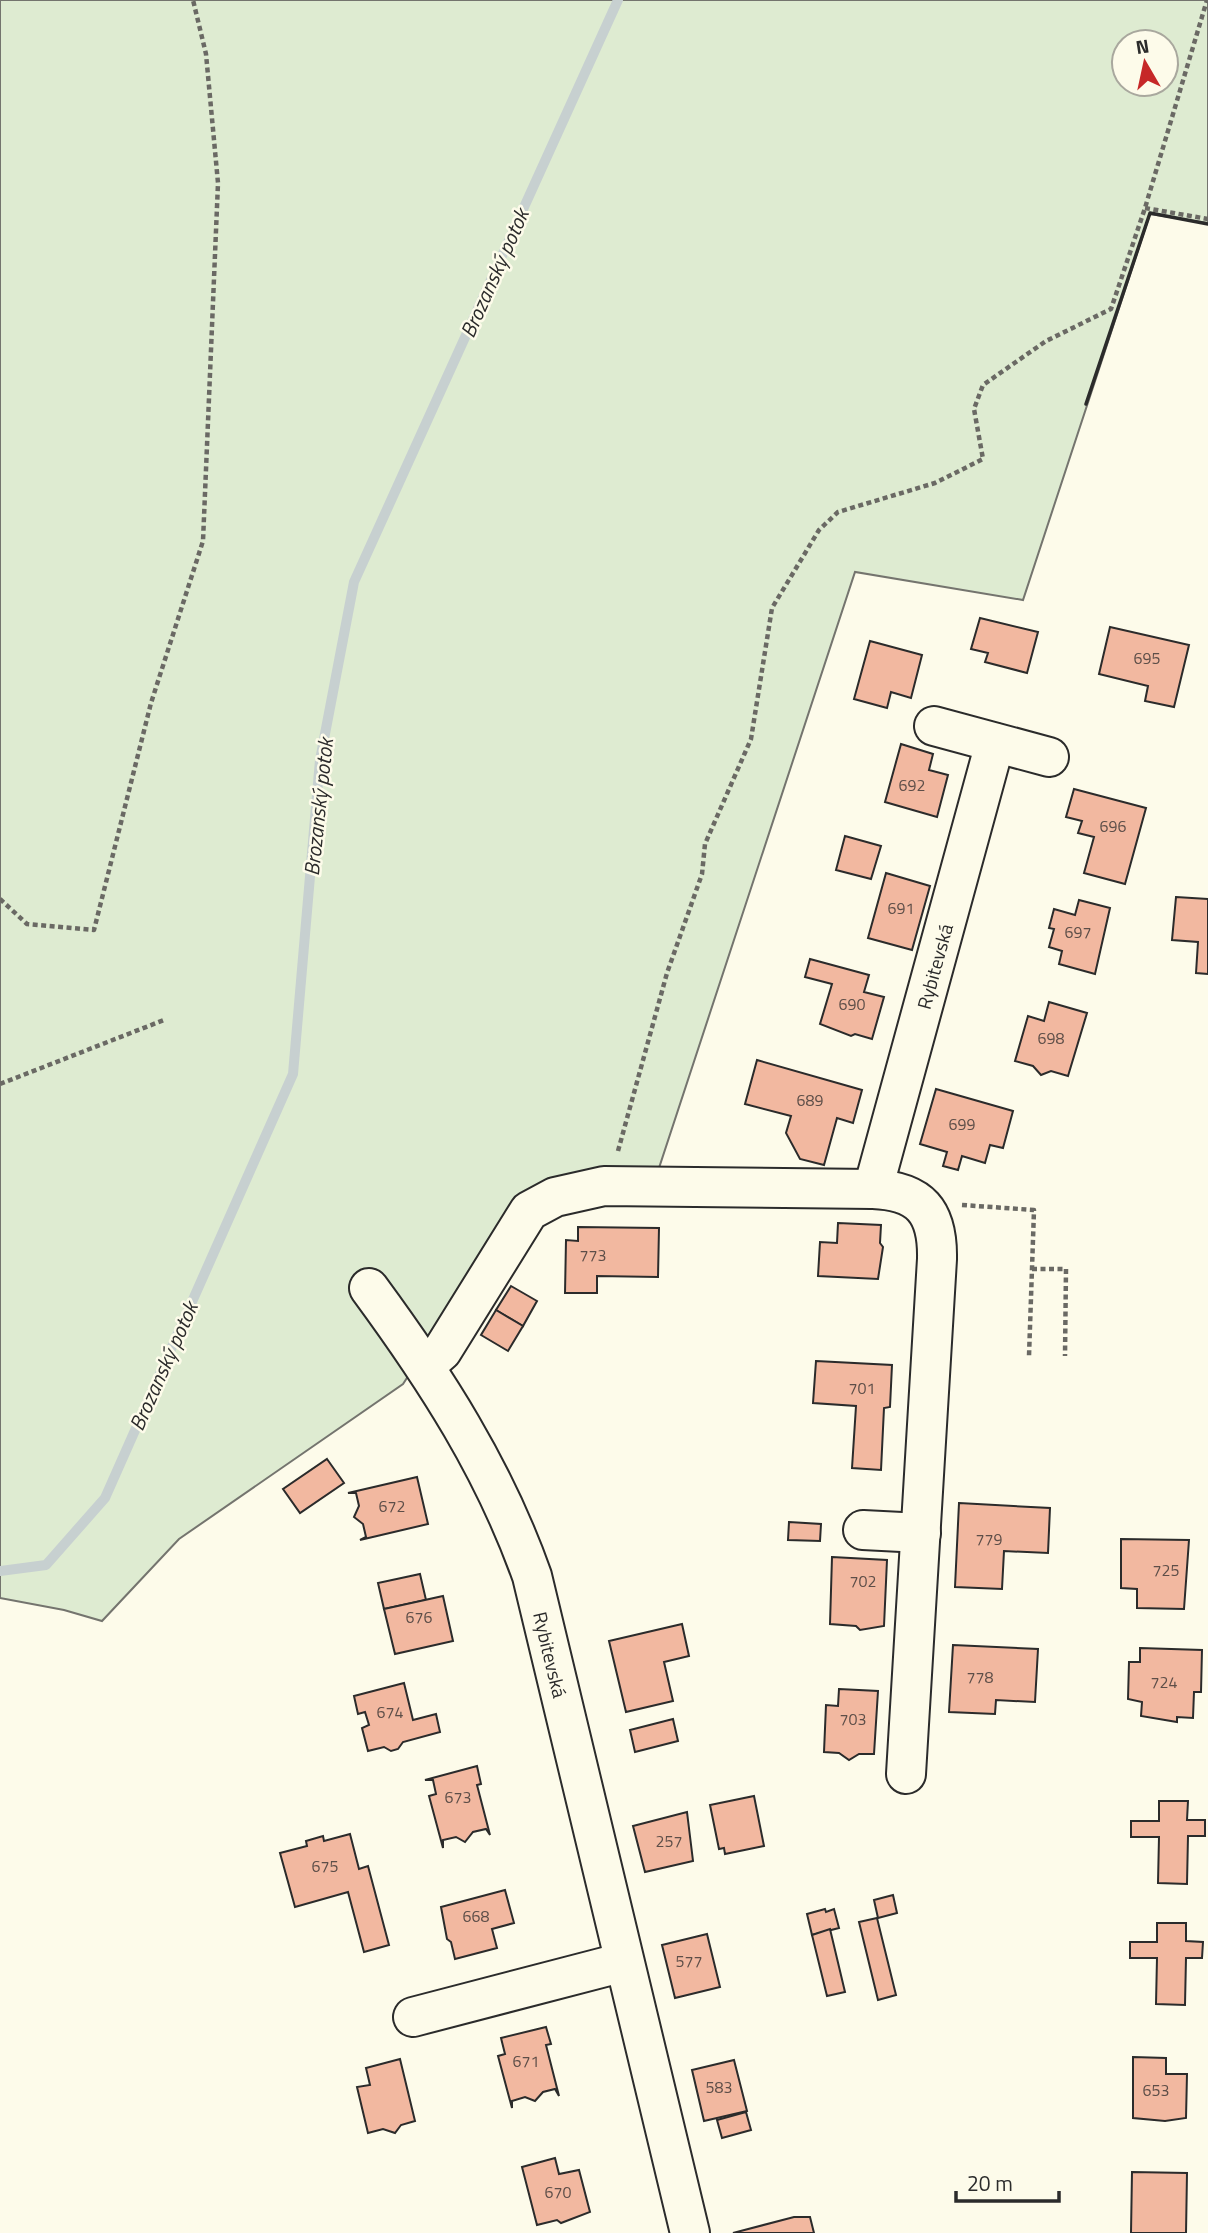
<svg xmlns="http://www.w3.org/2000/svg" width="1208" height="2233" font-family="'Titillium Web',sans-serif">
<rect width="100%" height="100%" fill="#fdfbea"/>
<!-- green -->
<path fill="#deebd1" stroke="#74746e" stroke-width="2" fill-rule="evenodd" d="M0,0h1208v223l-58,-9 -127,386 -168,-28 -199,605 -134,23 -119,184 -224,155 -77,82 -38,-11 -64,-12zM1124,42h42v42h-42z"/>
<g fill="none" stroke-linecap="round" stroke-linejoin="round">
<!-- stream -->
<polyline stroke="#c7d0d0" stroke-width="10" points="0,1571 46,1565 105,1498 293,1074 320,760 354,582 618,0"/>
</g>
<!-- building -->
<g fill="#f2b8a0" stroke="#2b2b2b" stroke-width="2">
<polygon points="980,618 1038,632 1027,673 985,662 988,653 971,649"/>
<polygon points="1110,627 1189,645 1174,707 1145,701 1148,686 1099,674"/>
<polygon points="870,641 922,655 911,698 891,692 887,708 854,699"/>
<polygon points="901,744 933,754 929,770 948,775 937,817 885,802"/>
<polygon points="1074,789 1146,808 1125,884 1084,873 1094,837 1078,833 1082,821 1066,817"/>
<polygon points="845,836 881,846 871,879 836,870"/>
<polygon points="886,873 930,886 912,950 868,938"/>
<polygon points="1176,897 1208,899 1208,974 1196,973 1198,942 1172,940"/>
<polygon points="1079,900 1110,908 1095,974 1059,964 1062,951 1049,947 1054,929 1049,928 1054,909 1075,915"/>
<polygon points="810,959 869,975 864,992 884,997 872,1039 855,1034 851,1036 820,1024 832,984 805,977"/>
<polygon points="1049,1002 1087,1013 1068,1076 1051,1071 1041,1075 1033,1066 1015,1061 1028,1016 1044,1021"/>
<polygon points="757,1060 862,1090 853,1123 837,1118 824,1165 800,1159 786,1133 791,1116 745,1104"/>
<polygon points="936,1089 1013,1111 1003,1148 990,1145 985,1163 962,1156 958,1170 943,1166 947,1152 920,1144"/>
<polygon points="838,1223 881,1225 880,1243 883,1247 878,1279 818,1276 820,1242 837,1243"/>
<polygon points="578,1227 659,1228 658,1277 597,1276 597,1293 565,1293 566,1240 578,1241"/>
<polygon points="511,1286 537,1301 523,1326 496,1310"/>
<polygon points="496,1310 523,1326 508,1351 481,1335"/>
<polygon points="816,1361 892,1365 890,1407 884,1408 881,1470 852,1468 856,1406 813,1403"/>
<polygon points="327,1459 344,1483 300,1513 283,1489"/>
<polygon points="417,1477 428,1524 360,1540 366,1537 363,1524 354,1517 359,1506 356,1493 348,1493"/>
<polygon points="959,1503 1050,1508 1048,1553 1004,1551 1002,1589 955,1587"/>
<polygon points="789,1522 821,1524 820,1541 788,1540"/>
<polygon points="1121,1539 1189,1540 1184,1609 1137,1608 1137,1589 1121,1588"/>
<polygon points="832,1557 887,1560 884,1626 860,1630 856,1626 830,1624"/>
<polygon points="420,1574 426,1600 384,1609 378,1583"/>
<polygon points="443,1596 453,1641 395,1654 384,1609"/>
<polygon points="682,1624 689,1656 664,1662 673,1701 626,1712 609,1641"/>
<polygon points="953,1645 1038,1649 1035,1702 996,1700 995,1714 949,1712"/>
<polygon points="1140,1648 1202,1650 1201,1692 1194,1692 1193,1718 1177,1717 1177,1722 1141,1716 1142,1702 1128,1699 1129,1662 1140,1662"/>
<polygon points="404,1683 413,1720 436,1714 440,1732 403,1742 398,1749 391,1751 384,1747 368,1751 362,1728 369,1725 365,1712 358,1714 354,1696"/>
<polygon points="839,1689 878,1691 874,1754 859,1754 849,1760 839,1753 824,1752 826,1705 838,1706"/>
<polygon points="673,1719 678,1741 635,1752 630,1730"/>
<polygon points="477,1766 481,1784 477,1785 490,1835 486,1829 473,1832 465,1842 456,1837 443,1840 443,1848 429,1796 436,1794 433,1780 425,1780"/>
<polygon points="754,1796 764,1846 725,1854 724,1848 719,1849 710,1805"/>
<polygon points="1159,1801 1188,1801 1187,1820 1205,1820 1205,1836 1188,1836 1187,1884 1158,1883 1159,1837 1131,1837 1131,1821 1159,1821"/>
<polygon points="687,1812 693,1861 645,1872 633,1826"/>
<polygon points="350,1834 359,1869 368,1866 389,1945 364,1952 348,1892 295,1907 280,1853 307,1846 306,1841 323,1836 324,1841"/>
<polygon points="505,1890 514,1923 492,1929 497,1948 455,1959 451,1942 447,1939 441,1907"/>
<polygon points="893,1895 897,1913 878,1918 874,1900"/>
<polygon points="825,1909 826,1912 834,1909 839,1928 812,1935 807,1914"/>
<polygon points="877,1918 896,1995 878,2000 859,1922"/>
<polygon points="1157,1923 1186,1923 1186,1941 1203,1942 1202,1958 1186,1958 1185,2005 1156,2004 1157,1958 1130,1958 1130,1942 1157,1942"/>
<polygon points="830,1929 845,1992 827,1996 812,1935"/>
<polygon points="707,1934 720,1987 675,1998 662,1945"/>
<polygon points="546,2027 551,2044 546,2045 559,2096 555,2089 543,2092 535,2101 525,2097 512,2101 512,2108 498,2056 505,2054 501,2038"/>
<polygon points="1133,2057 1166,2058 1166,2074 1187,2074 1186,2118 1165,2121 1133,2118"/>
<polygon points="400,2059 415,2121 401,2125 395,2133 383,2129 368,2133 357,2087 370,2085 366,2068"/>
<polygon points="734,2060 747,2111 704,2121 692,2070"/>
<polygon points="746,2112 751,2130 722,2138 717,2120"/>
<polygon points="555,2158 559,2174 579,2170 590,2212 561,2223 557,2220 537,2225 522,2167"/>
<polygon points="1132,2172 1187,2173 1186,2233 1131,2233"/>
<polygon points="794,2217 810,2217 814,2233 733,2233"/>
</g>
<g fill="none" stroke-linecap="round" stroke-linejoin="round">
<defs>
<g id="minor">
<polyline points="934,726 1049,757"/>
<path id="s1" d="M873,1189l122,-446"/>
<path id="s2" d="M369,1288c67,91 125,181 163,288l158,657"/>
<path d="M426,1365l16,-14 87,-140 26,-14 49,-11 269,3c47,2 65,22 64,70l-31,515"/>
<polyline points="863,1530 921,1533"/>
<polyline points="413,2017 624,1962"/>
</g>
</defs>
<!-- minor casing -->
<use href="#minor" stroke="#2b2b2b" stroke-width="42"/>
<!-- path -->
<g stroke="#6a6964" stroke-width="4.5" stroke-dasharray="5 3.5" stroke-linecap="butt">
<polyline points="1145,208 1208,219"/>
<polyline points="0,899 27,924 94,930 151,703 203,541 218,183 206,54 193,0"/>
<polyline points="0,1084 164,1020"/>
<polyline points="618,1151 667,973 702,874 705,844 751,739 772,608 819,530 838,512 935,483 983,459 974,409 983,385 1046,341 1111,309 1145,208 1207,0"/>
<polyline points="962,1205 1034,1210 1029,1356"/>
<polyline points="1032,1269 1066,1269 1065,1356"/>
</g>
<!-- minor -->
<use href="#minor" stroke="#fdfbea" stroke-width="38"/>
<!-- wall -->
<polyline stroke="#2b2b2b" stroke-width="3.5" points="1086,404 1150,213 1208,224"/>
</g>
<g text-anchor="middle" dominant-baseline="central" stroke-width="5" stroke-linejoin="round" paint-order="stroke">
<!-- number labels -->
<g font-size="16" fill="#5d4e48">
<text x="1147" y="658">695</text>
<text x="912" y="785">692</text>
<text x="1113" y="826">696</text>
<text x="901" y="908">691</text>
<text x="1078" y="932">697</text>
<text x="852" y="1004">690</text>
<text x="1051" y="1038">698</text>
<text x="810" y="1100">689</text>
<text x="962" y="1124">699</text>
<text x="593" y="1255">773</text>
<text x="862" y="1388">701</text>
<text x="392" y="1506">672</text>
<text x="989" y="1539">779</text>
<text x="1166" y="1570">725</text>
<text x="863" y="1581">702</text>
<text x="419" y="1617">676</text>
<text x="980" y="1677">778</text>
<text x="1164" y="1682">724</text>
<text x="390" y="1712">674</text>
<text x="853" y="1719">703</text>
<text x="458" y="1797">673</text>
<text x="669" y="1841">257</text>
<text x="325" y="1866">675</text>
<text x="476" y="1916">668</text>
<text x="689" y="1961">577</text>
<text x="526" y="2061">671</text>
<text x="719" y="2087">583</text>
<text x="1156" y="2090">653</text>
<text x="558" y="2192">670</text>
</g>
<!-- street labels -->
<g font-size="19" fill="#2b2b2b" stroke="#fdfbea">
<text stroke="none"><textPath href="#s1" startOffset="231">Rybitevská</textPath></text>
<text stroke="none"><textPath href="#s2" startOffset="413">Rybitevská</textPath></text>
</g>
<!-- water labels -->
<g font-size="21" font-style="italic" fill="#2b2b2b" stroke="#fdfbea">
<text transform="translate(494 273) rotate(-66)">Brozanský potok</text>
<text transform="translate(318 807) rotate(-84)">Brozanský potok</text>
<text transform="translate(163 1366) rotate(-66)">Brozanský potok</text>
</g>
</g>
<!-- north arrow -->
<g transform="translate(1145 63) rotate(351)"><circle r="33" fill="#fdfbea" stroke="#a9a89e" stroke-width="2"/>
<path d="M0-5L12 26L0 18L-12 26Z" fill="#c62828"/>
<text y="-10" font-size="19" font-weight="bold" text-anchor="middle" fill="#2b2b2b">N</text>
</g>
<!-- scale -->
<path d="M956 2191v10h103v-10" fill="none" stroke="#2b2b2b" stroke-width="3.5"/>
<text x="967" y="2191" font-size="21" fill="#2b2b2b" stroke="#fdfbea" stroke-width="5" paint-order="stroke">20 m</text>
</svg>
